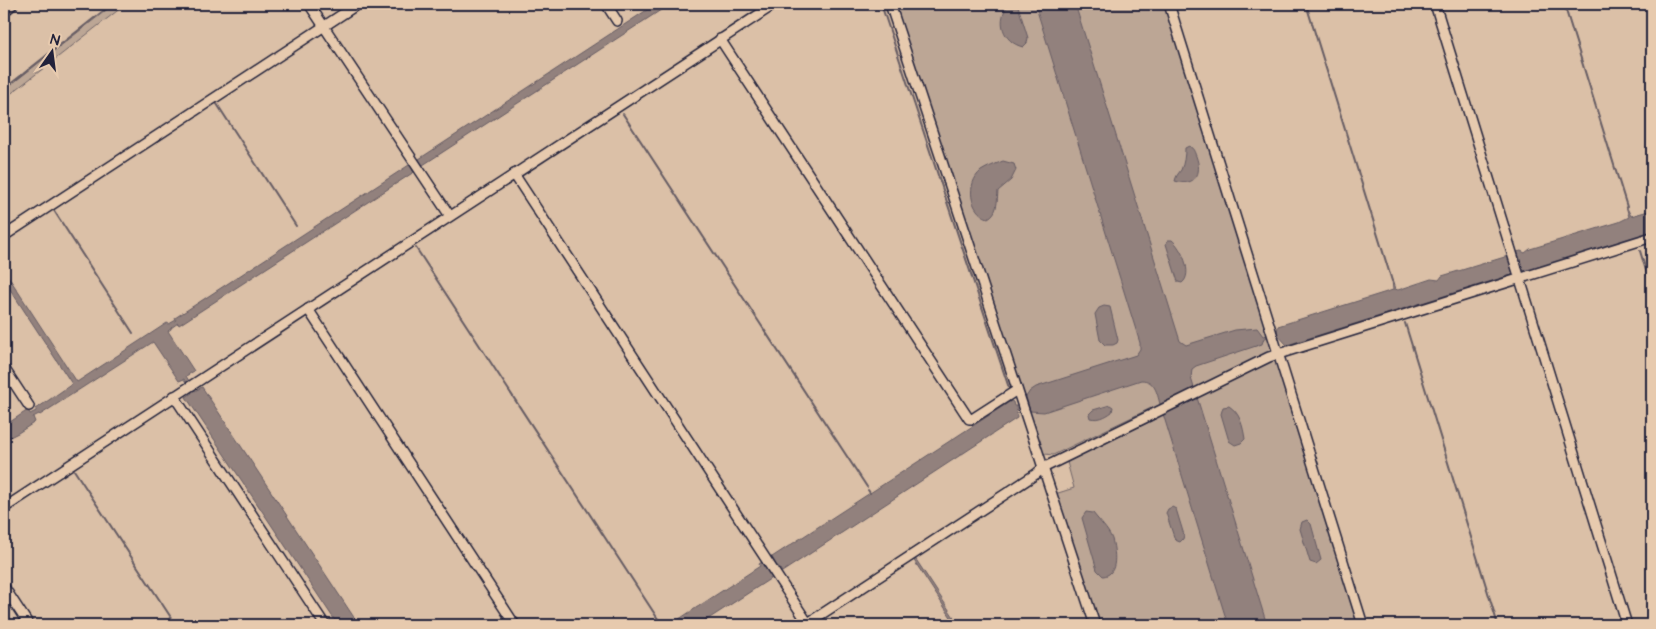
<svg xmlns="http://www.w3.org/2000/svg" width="1656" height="629" font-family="'Architects Daughter',sans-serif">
<rect width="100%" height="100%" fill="#dbc0a7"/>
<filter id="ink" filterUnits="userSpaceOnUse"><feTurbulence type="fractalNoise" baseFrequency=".02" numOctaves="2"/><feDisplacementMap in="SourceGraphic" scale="10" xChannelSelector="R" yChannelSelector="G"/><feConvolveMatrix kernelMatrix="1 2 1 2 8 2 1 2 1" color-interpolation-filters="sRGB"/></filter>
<g filter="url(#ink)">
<!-- green -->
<g fill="#bca695" stroke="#6f6468">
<polygon points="114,4 126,4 4,99 4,90"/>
<polygon points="895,4 1167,4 1273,347 1269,352 1203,385 1272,360 1278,362 1360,625 1098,625 1055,494 1074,488 1067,462 1155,419 1151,408 1053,455 1045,454 1041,449"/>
</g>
<!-- water -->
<g fill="#92817d" stroke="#655b63">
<polygon points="656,4 670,4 423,165 422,164 412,170 414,172 179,325 178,323 171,328 171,329 168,331 194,371 186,376 195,391 202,387 359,625 338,625 186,397 192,393 184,379 179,381 153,342 40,415 39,414 33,417 35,422 18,433 4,440 4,426 28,410 30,414 36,411 36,409 72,384 4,280 4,270 77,382 167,323 169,324 176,320 175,318 409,165 411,166 419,160 419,159"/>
<path d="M1009,4h7l2,2 10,32 -1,5 -4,4c-21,-5 -27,-28 -14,-43z"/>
<path d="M1035,4h40l105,337 6,4 49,-15 22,-2 6,8 14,-3 1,-7 115,-36 -1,-10 3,9 3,1 33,-11 8,1 3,-4 66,-20 3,7 9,-3 -3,-8 4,-1 4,2 5,-4 89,-27 10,-5 -3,-11 5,10 21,-6v21l-128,40 -3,-7 -9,3 2,7 -227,71 -10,-11 -13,4 -2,6 -66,22 -4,3 -1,9 76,247h-39l-68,-221c-3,-11 -5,-24 -19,-24l-97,32 -14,-1 -4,-14 4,-6 6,-4 100,-32 4,-6v-6z"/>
<path d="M1189,146c5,3 5,5 7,10 7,18 -1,31 -21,25 1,-5 3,-7 6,-11 3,-7 4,-14 4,-22z"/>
<path d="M1003,161l11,3 2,6 -5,10 -13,11c-1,10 0,22 -10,27 -19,-6 -22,-35 -7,-47 6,-4 15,-7 22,-10z"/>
<path d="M1168,240h4c9,7 22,34 10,43l-4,-1 -12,-38z"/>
<polygon points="1104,306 1110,307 1118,340 1117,343 1113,345 1105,345 1100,340 1095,314 1099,308"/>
<polygon points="1011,401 1013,402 1014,406 1016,406 1017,418 782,572 778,566 769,572 773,577 699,625 670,625 760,566 759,564 762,562 767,568 775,563 772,557"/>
<path d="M1110,405l3,2 -1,5c-7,5 -13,8 -22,6l-1,-4 4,-4z"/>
<path d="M1229,406c11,7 14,20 16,33l-4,4 -6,2 -6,-4 -8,-27 2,-7z"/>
<polygon points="1172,507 1176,509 1184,535 1183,539 1180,542 1175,540 1166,513 1168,509"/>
<path d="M1086,512l7,1c6,8 15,16 19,26 3,11 7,36 -9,37l-6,-6 -15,-52z"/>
<polygon points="1307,520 1311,524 1321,560 1316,564 1310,562 1300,529 1302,522"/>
<polygon points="915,558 959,625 956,625 913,559"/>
</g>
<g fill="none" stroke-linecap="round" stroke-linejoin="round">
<!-- stream -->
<g stroke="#655b63" stroke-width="2">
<polyline points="881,4 1010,391"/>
<polyline points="1306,4 1392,281"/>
<polyline points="1564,4 1627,207"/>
<polyline points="4,89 112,4"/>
<polyline points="217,104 296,226"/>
<polyline points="623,114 867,487"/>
<polyline points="53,209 133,333"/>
<polyline points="416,248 660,622"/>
<polyline points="1640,251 1652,290"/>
<polyline points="1405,323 1498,625"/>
<polyline points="74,470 176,625"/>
<polyline points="868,490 870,493"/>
</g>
<defs>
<g id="minor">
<polyline points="309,4 450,216"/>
<polyline points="606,4 617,21"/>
<polyline points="890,4 1095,625"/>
<polyline points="1169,4 1363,625"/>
<polyline points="1435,4 1627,625"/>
<polyline points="4,12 13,4"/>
<polyline points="720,39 969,419 972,419 1017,390"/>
<polyline points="514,174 809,625"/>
<polyline points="4,236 358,4"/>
<polyline points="308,309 515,625"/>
<polyline points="4,368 29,406"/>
<polyline points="174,396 325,625"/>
<polyline points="4,508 775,4"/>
<polyline points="4,587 29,625"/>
<polyline points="805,625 1036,474 1043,468 1269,357 1652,237"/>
</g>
</defs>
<!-- minor casing -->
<use href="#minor" stroke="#22223b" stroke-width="12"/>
<!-- minor -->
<use href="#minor" stroke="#e7caae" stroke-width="9"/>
</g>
</g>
<!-- margin -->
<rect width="1656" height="629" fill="none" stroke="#e7caae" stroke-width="20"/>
<rect x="10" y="10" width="1636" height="609" fill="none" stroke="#22223b" stroke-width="2" filter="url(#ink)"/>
<!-- north arrow -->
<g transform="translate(52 52) rotate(14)" stroke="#e7caae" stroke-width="4" paint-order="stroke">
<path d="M0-4L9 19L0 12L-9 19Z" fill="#22223b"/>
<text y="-8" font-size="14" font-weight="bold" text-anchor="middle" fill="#22223b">N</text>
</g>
</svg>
